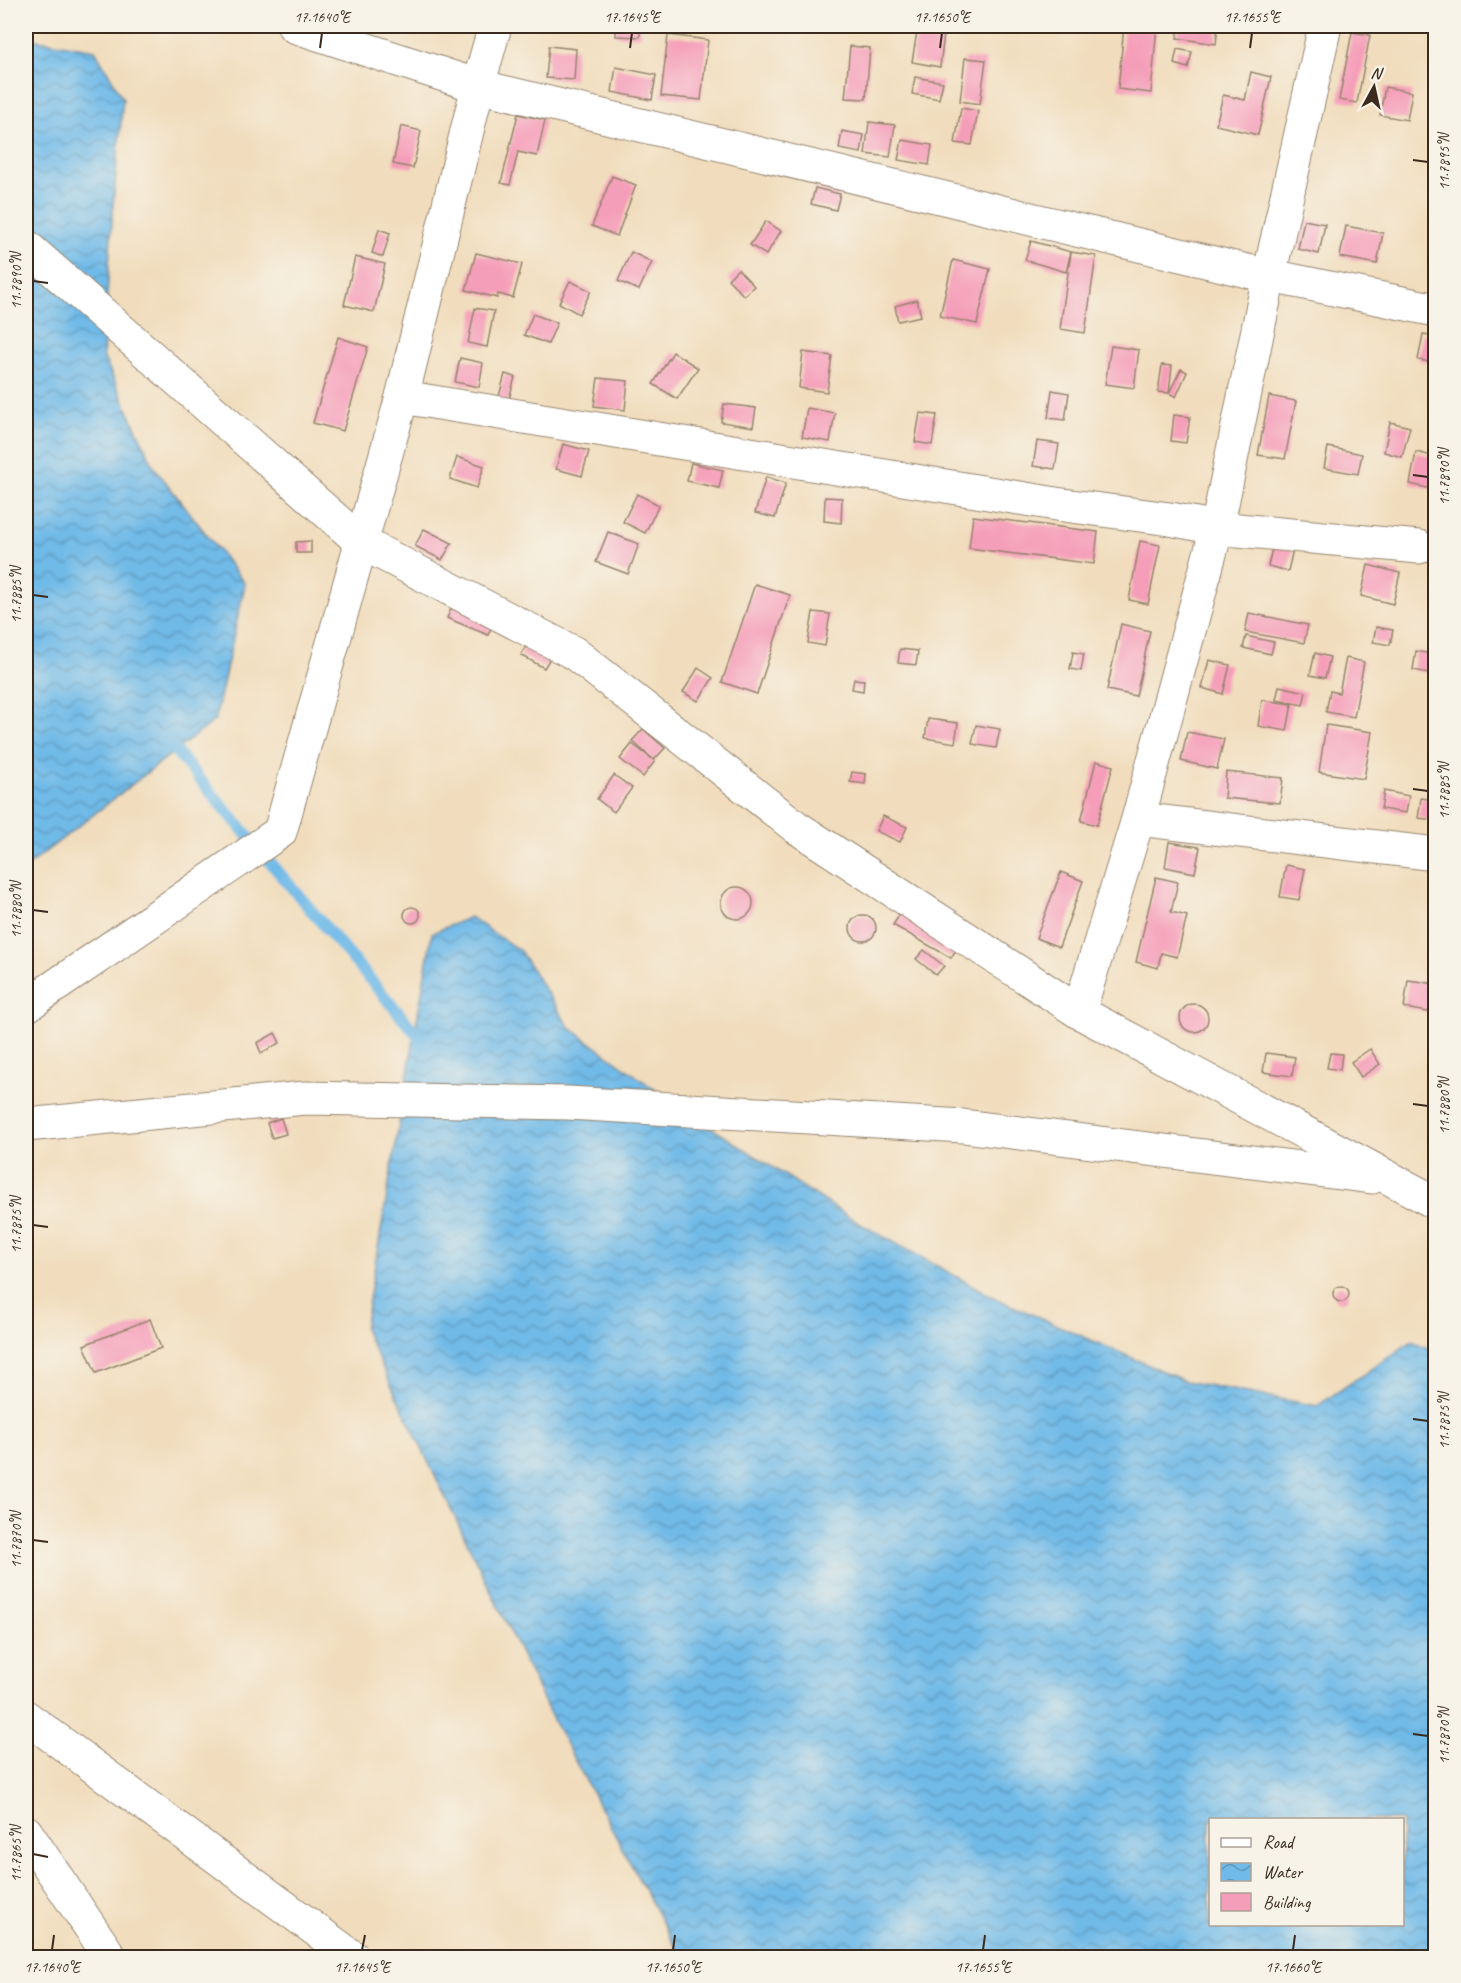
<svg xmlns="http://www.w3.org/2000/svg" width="1461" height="1983" font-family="Caveat,sans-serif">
<defs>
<pattern id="water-waves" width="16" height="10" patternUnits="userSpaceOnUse" patternTransform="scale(1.5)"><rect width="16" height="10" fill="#6fbae8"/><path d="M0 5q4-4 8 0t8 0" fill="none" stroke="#5c97bb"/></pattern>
</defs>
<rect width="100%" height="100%" fill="#f7f3e8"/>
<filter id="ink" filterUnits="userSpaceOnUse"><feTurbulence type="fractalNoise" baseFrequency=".0167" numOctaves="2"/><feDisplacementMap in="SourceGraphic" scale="12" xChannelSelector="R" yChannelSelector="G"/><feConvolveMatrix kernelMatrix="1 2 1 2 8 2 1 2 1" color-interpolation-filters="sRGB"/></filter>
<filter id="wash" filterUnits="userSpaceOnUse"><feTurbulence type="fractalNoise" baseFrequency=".008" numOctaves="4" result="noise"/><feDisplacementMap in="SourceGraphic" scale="24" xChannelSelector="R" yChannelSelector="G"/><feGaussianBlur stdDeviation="1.35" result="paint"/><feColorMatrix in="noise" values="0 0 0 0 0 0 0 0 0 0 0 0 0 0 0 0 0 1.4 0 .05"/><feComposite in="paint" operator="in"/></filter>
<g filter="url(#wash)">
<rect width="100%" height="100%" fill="#f1ddbd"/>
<!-- water -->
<g fill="url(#water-waves)" stroke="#557283" stroke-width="1.5" fill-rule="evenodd">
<polygon points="26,38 95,50 123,99 113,206 103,356 154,467 245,584 215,720 26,867"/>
<path d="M470,917l50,34 49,76 110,80 178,115 140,77 188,82 132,25 95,-65 23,10v606h-754l-128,-237 -189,-391 68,-396zM1210,1820h192v104h-192z"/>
</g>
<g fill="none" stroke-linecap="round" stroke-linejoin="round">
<!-- stream -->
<polyline stroke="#6fbae8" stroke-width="12" points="166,740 425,1044"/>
</g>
<g id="blocks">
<!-- building -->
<g fill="#f59eb9">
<polygon points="616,26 640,26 640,37 616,36"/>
<polygon points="918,26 945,26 940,67 912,62"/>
<polygon points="1124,26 1157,26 1151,93 1118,89"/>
<polygon points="1179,26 1218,26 1216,44 1177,38"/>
<polygon points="1352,32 1370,35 1357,103 1339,100"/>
<polygon points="668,35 708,40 701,100 661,96"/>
<polygon points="549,46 576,49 574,80 546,78"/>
<polygon points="850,46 870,48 866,99 845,98"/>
<polygon points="1177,49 1192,52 1188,68 1174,64"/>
<polygon points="965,58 986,60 980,104 960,101"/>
<polygon points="616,67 656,75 652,100 612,92"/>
<polygon points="1251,72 1271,77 1258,135 1216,125 1223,95 1245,100"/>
<polygon points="915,77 943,82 939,99 912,94"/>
<polygon points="1385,87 1412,92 1407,120 1380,115"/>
<polygon points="961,108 978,111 972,145 955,143"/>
<polygon points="518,114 545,120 537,156 518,152 510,185 501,183"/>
<polygon points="869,122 895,125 890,157 865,154"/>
<polygon points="401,126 421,131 413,168 393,164"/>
<polygon points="842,131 864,135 861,153 839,149"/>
<polygon points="902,140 932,145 929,165 898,160"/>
<polygon points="612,176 636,185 617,236 592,226"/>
<polygon points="815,188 840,194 836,210 811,204"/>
<polygon points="1304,220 1325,224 1319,254 1298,249"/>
<polygon points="766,221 781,231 766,255 750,245"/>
<polygon points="1346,226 1383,233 1377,264 1340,257"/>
<polygon points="379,229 390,233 383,257 372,253"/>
<polygon points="1031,241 1071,252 1066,272 1025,260"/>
<polygon points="631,252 652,262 639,290 618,281"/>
<polygon points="1071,252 1096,256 1085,333 1060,329"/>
<polygon points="476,253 522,264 513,298 498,294 497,298 466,290"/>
<polygon points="355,257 385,264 374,312 344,305"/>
<polygon points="953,260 990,269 977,324 940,316"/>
<polygon points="738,269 754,286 744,296 728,279"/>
<polygon points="570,281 591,291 579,314 559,303"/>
<polygon points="917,300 921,316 898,321 895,306"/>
<polygon points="475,308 494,311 487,347 468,343"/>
<polygon points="533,314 557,323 548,344 524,335"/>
<polygon points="1423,334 1436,336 1436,363 1418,360"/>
<polygon points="338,337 368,347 343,431 313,423"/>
<polygon points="1111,346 1139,350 1134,388 1105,384"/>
<polygon points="673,352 698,368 677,399 653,384"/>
<polygon points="803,352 832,356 827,392 799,388"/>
<polygon points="460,358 483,363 479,387 455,382"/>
<polygon points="1162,365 1172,366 1169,393 1158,392"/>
<polygon points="1181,369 1187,372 1176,397 1169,393"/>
<polygon points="505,374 515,377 508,403 498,400"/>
<polygon points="598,378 628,381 625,410 594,406"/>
<polygon points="1052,390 1069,393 1065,420 1048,418"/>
<polygon points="1269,396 1296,401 1285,459 1258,455"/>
<polygon points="724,404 756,408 753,427 721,422"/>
<polygon points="807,408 835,413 830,442 802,437"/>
<polygon points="920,413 937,415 932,445 915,442"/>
<polygon points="1174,415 1190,417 1186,443 1171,441"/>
<polygon points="1390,422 1410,427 1402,457 1384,452"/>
<polygon points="1037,441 1059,444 1055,469 1033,466"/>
<polygon points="563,444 589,451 582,476 556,469"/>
<polygon points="1328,447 1362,454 1358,474 1324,468"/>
<polygon points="1416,452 1436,457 1436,490 1410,484"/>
<polygon points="457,457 484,466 477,488 450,479"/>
<polygon points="691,463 723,470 719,488 687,481"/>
<polygon points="766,477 786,483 775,518 755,513"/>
<polygon points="637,494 659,505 645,533 623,522"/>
<polygon points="825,497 842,498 841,523 824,521"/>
<polygon points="973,516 1098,532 1094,564 969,548"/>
<polygon points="424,529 452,543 442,560 415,546"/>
<polygon points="608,532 639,544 628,574 596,562"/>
<polygon points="311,541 311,553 296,553 296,542"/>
<polygon points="1140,541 1160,545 1148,604 1129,600"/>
<polygon points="1273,544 1293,549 1288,571 1268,566"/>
<polygon points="1368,565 1400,573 1393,604 1361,596"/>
<polygon points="755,584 790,595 757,694 722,682"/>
<polygon points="454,602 495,619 488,635 447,618"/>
<polygon points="813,612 830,614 825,646 808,643"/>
<polygon points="1249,613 1308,625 1304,643 1245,632"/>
<polygon points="1121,624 1150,631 1136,696 1107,690"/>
<polygon points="1376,627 1393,630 1390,645 1373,642"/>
<polygon points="1246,636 1274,642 1271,654 1243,648"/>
<polygon points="530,639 554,652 544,668 521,655"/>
<polygon points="900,649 918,651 916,665 898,663"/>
<polygon points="1416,651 1436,655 1436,685 1432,684 1434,674 1413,670"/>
<polygon points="1073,652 1084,654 1081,671 1070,669"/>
<polygon points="1315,653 1330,657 1325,678 1310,675"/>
<polygon points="1346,658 1364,662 1354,717 1326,712 1330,691 1339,693"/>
<polygon points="1209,660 1230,665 1223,694 1202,688"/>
<polygon points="698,668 713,678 698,701 683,692"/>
<polygon points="854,679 864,680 863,691 852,689"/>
<polygon points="1279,686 1306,692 1303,705 1276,700"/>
<polygon points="1262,700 1292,704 1287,731 1258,726"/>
<polygon points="928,719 958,723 955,743 925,738"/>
<polygon points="976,725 1000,729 996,748 972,744"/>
<polygon points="1326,725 1372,732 1364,779 1319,772"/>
<polygon points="643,729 665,748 654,760 632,741"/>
<polygon points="1187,732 1224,739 1217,769 1181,761"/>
<polygon points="632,744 655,761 643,777 620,759"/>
<polygon points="1096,761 1113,766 1097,825 1081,821"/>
<polygon points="852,772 866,774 865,784 850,782"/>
<polygon points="1226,772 1283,778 1280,803 1224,798"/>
<polygon points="614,775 632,788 614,812 597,799"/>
<polygon points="1384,791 1409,796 1406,813 1381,809"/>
<polygon points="1421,798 1436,800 1436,820 1418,818"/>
<polygon points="883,816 907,827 900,842 876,831"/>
<polygon points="1169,842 1200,847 1195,873 1165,867"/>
<polygon points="1286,865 1305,869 1299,900 1280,897"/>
<polygon points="1061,872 1083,881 1059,947 1036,938"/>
<polygon points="1156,877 1178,882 1171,912 1187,916 1177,957 1161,953 1158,968 1136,962"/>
<circle cx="737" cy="903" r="16"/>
<circle cx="412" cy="915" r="8"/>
<polygon points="903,909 961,942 951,958 893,925"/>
<circle cx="863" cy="928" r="13"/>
<polygon points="924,950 944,966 936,975 916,959"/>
<polygon points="1408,980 1436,984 1434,1013 1404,1008"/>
<circle cx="1194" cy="1018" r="14"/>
<polygon points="275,1033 280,1043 261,1053 257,1043"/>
<polygon points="1370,1049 1380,1064 1361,1077 1351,1062"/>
<polygon points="1266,1053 1295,1057 1292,1076 1263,1072"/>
<polygon points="1330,1053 1342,1054 1340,1070 1327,1068"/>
<polygon points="281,1118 286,1134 272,1138 267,1123"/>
<circle cx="1341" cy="1294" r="8"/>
<polygon points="150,1319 161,1348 96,1373 84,1345"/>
</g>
</g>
</g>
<g filter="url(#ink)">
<use href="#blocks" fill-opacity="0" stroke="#96846e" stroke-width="1.5"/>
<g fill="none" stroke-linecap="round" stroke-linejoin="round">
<defs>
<g id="street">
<polyline points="294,26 478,86 1247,271 1436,310"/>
<polyline points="26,246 362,543 574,653 796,827 1079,1012 1436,1203"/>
<polyline points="402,397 1056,504 1170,519 1217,528 1419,547"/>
<polyline points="1138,819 1436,854"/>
<polyline points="26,1006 280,832 402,397 478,86 495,26"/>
<polyline points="1079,1012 1138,819 1217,528 1269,276 1325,26"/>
<polyline points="26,1125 305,1098 568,1103 963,1126 1372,1177"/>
</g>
<g id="secondary">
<polyline points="26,1717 354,1958"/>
<polyline points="26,1832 111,1958"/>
</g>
</defs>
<!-- street casing -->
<use href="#street" stroke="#96846e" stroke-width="35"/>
<!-- secondary casing -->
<use href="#secondary" stroke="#96846e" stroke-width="35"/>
<!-- street -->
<use href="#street" stroke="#fff" stroke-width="33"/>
<!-- secondary -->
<use href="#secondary" stroke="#fff" stroke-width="33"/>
</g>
</g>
<!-- ticks -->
<path fill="none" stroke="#3b2a1e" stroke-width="2" d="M320,48l2,-15M630,48l2,-15M940,48l2,-15M1250,48l2,-15M1413,160l15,2M33,281l15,2M1413,475l15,2M33,595l15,2M1413,789l15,2M33,910l15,2M1413,1104l15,2M33,1225l15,2M1413,1419l15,2M33,1540l15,2M1413,1734l15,2M33,1854l15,3M52,1950l2,-15M362,1950l3,-15M673,1950l2,-15M983,1950l2,-15M1293,1950l2,-15"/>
<!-- margin -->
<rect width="1461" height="1983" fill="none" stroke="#f7f3e8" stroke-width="66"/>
<!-- legend -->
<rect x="1209" y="1818" width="195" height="108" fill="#f7f3e8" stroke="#aca397" stroke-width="1.5"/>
<rect x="1221" y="1838" width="30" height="9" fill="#ffffff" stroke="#aca397" stroke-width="1.5"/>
<text x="1263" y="1848" font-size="18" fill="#3b2a1e">Road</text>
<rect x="1221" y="1863" width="30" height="18" fill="url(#water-waves)" stroke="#aca397" stroke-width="1.5"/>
<text x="1263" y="1878" font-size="18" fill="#3b2a1e">Water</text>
<rect x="1221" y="1893" width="30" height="18" fill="#f59eb9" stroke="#aca397" stroke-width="1.5"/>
<text x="1263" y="1908" font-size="18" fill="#3b2a1e">Building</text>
<!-- north arrow -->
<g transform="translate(1374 87) rotate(8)" stroke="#f7f3e8" stroke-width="4.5" paint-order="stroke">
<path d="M0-4.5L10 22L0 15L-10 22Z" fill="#3b2a1e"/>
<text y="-9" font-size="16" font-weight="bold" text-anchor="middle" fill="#3b2a1e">N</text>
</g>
<rect x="33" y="33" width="1395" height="1917" fill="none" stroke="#3b2a1e" stroke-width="2"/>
<g font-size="15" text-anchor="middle" fill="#3b2a1e">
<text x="322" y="22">17.1640°E</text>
<text x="632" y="22">17.1645°E</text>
<text x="942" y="22">17.1650°E</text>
<text x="1252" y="22">17.1655°E</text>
<text transform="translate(1444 162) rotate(-90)" y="5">11.7895°N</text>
<text transform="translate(16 281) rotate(-90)" y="5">11.7890°N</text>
<text transform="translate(1444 477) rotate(-90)" y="5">11.7890°N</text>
<text transform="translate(16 595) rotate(-90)" y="5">11.7885°N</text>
<text transform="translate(1444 791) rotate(-90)" y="5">11.7885°N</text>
<text transform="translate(16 910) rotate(-90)" y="5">11.7880°N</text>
<text transform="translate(1444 1106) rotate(-90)" y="5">11.7880°N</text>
<text transform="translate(16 1225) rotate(-90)" y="5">11.7875°N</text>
<text transform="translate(1444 1421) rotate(-90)" y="5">11.7875°N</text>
<text transform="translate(16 1540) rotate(-90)" y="5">11.7870°N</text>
<text transform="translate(1444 1736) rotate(-90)" y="5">11.7870°N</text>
<text transform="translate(16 1854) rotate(-90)" y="5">11.7865°N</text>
<text x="52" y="1972">17.1640°E</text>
<text x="362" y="1972">17.1645°E</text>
<text x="673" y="1972">17.1650°E</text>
<text x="983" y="1972">17.1655°E</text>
<text x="1293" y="1972">17.1660°E</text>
</g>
</svg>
